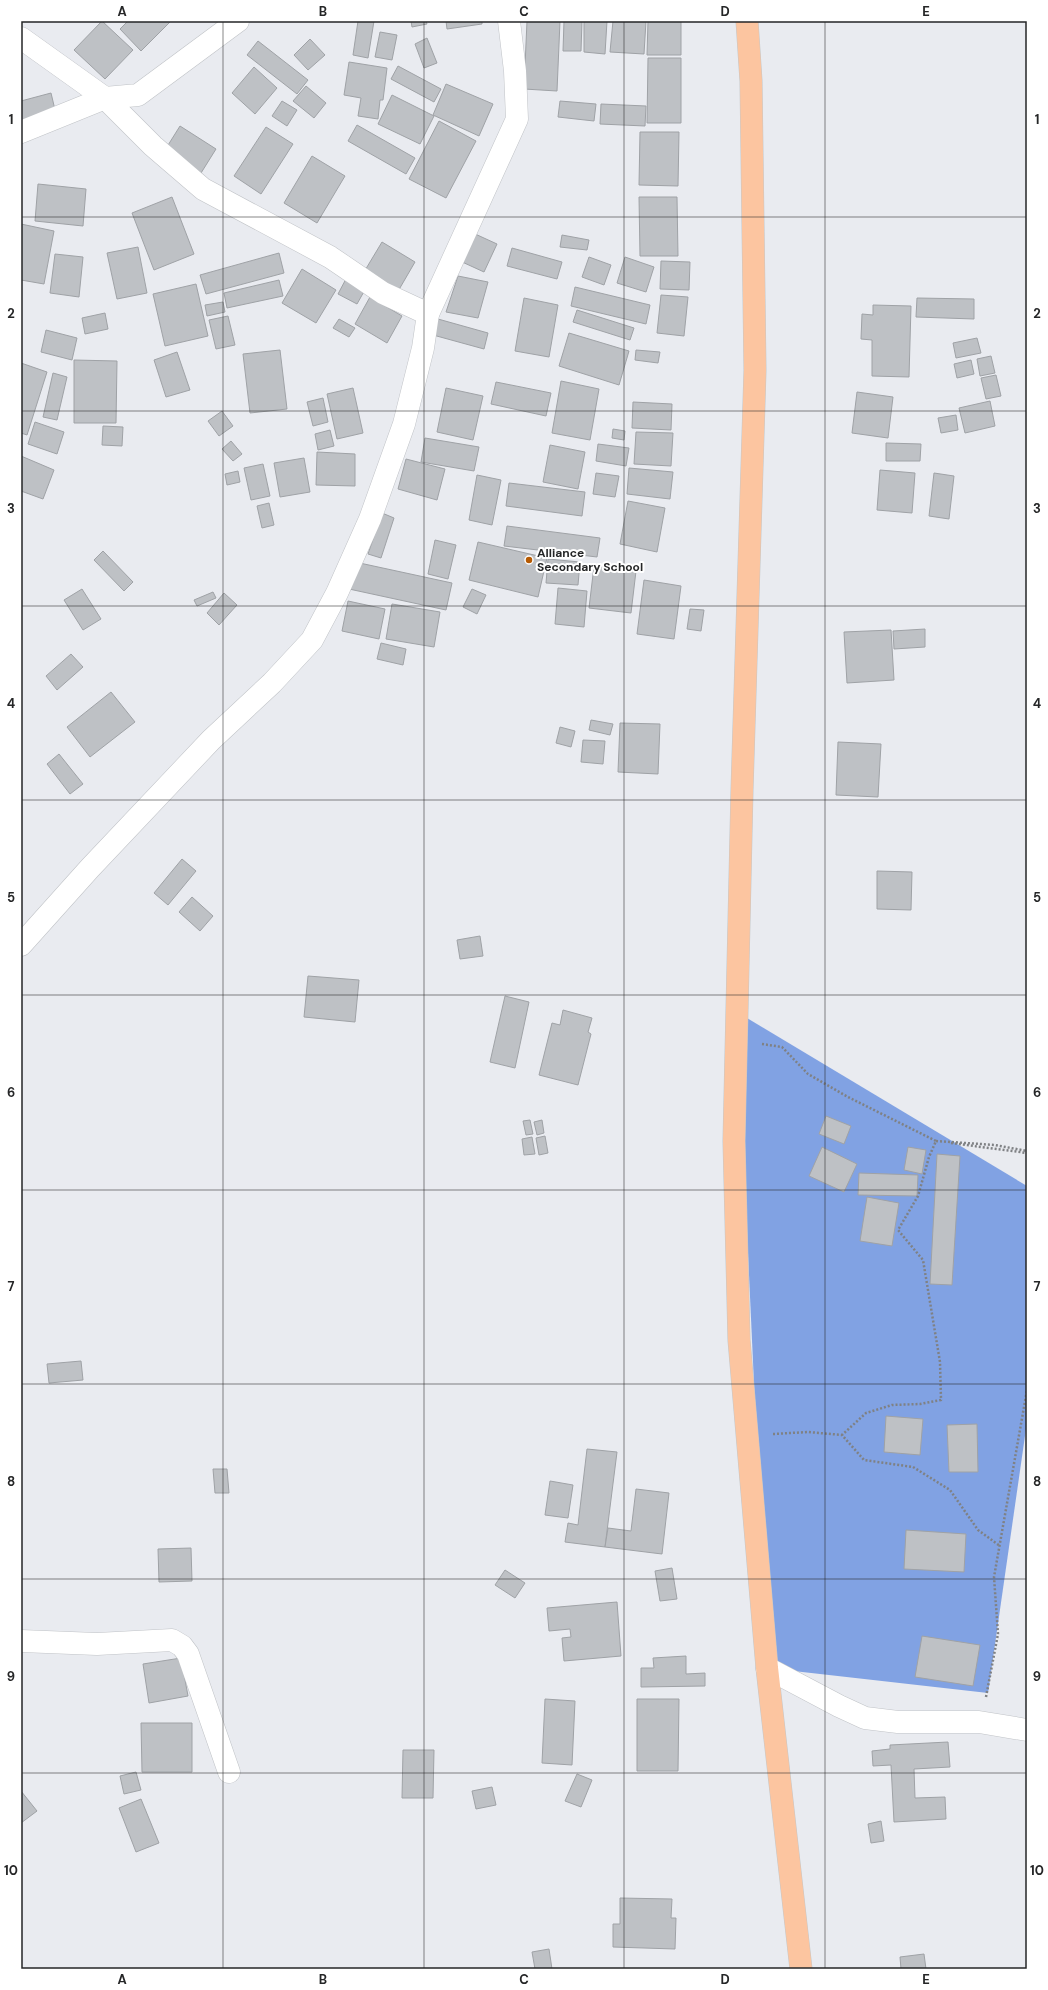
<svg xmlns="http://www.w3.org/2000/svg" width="1048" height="1990" font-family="'DM Sans',sans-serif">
<rect width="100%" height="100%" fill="#e9ebf0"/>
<!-- water -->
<polygon fill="#81a2e3" points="737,1012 1027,1186 1027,1422 988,1693 767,1668"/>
<!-- building -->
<g fill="#bec1c5" stroke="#9fa2a6">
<polygon points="102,21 133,50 105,79 74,50"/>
<polygon points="128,21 171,21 141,51 120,29"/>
<polygon points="358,21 374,21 368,58 353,55"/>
<polygon points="411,21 426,21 427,24 412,27"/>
<polygon points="446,21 482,21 482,24 447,29"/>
<polygon points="527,21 560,21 557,91 524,89"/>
<polygon points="564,21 582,21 581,51 563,51"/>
<polygon points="584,21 607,21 605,54 584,52"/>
<polygon points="613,21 646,21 644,54 610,52"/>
<polygon points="648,21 681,21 681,55 647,55"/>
<polygon points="380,32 397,35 392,60 375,57"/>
<polygon points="427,38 437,63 424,68 415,44"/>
<polygon points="310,39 325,55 308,70 294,55"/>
<polygon points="258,41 308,80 297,94 247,55"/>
<polygon points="648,58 681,58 681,123 647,123"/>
<polygon points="349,62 387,68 383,100 380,100 378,119 358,116 361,98 344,95"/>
<polygon points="398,66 441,89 434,102 391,79"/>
<polygon points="254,67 277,88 255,114 232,93"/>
<polygon points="446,84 493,104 479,136 433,115"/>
<polygon points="306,86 326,103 314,118 293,101"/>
<polygon points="51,93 56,114 21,124 21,101"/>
<polygon points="392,95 434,116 420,144 378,124"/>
<polygon points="282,101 297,110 287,126 272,116"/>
<polygon points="560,101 596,104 594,121 558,117"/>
<polygon points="601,104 646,106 645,126 600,124"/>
<polygon points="439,121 476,141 446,198 409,179"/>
<polygon points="357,125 415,158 406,174 348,141"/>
<polygon points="180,126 216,149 201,173 165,150"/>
<polygon points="266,127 293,144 261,194 234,176"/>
<polygon points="640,132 679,132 678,186 639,185"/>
<polygon points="312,156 345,176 317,223 284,203"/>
<polygon points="38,184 86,189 83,226 35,221"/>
<polygon points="172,197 194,254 154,270 132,213"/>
<polygon points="639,197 677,197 678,256 640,256"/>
<polygon points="21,224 54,231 44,284 21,280"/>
<polygon points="473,233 497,244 484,272 460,261"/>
<polygon points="562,235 589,240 587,250 560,247"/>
<polygon points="382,242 415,262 397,293 364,272"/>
<polygon points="138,247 147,293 117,299 107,253"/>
<polygon points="512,248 562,262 557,279 507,266"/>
<polygon points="279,253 284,273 206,294 200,275"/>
<polygon points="55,254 83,257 79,297 50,293"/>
<polygon points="589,257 611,265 604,285 582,277"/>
<polygon points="625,257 654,267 646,292 617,283"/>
<polygon points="661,261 690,262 689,290 660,289"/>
<polygon points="302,269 336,290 316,323 282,303"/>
<polygon points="458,276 488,282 478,318 446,312"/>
<polygon points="347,277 366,288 357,304 338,294"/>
<polygon points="279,280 283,296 227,308 224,293"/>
<polygon points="196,284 208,336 165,346 153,294"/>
<polygon points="575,287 650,305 646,324 571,306"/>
<polygon points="661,295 688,297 684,336 657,333"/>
<polygon points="370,297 402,316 387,343 355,324"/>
<polygon points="524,298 558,305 549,357 515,351"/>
<polygon points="917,298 974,299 974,319 916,317"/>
<polygon points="223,302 225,312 207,316 205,305"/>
<polygon points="873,305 911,306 909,377 872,376 872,340 861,339 862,314 873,315"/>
<polygon points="577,310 634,328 630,340 573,322"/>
<polygon points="105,313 108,329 85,334 82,318"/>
<polygon points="228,316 235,345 216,349 209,320"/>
<polygon points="339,319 355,328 349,337 333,328"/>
<polygon points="438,319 488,333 484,349 433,335"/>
<polygon points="46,330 77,338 72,360 41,352"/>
<polygon points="569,333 629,351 619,385 559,366"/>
<polygon points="977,338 981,353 956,358 953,343"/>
<polygon points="280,350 287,409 250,413 243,354"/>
<polygon points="636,350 660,352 658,363 635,360"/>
<polygon points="177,352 190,390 166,397 154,360"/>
<polygon points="991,356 995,373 980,376 977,359"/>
<polygon points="74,360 117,361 116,423 74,423"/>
<polygon points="971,360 974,374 957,378 954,364"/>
<polygon points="21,363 47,372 27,435 21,433"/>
<polygon points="53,373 67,377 57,420 43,417"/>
<polygon points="996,375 1001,396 986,399 981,378"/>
<polygon points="561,381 599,389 590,440 552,433"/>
<polygon points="496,382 551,393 546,416 491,404"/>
<polygon points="353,388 363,433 337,439 327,394"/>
<polygon points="446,388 483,396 473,440 437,432"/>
<polygon points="857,392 893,397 888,438 852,433"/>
<polygon points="323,398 328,422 313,426 307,402"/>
<polygon points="990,401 995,426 965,433 959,408"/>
<polygon points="633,402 672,404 671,430 632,428"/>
<polygon points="222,411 233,426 219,436 208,421"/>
<polygon points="956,415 958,430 941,433 938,418"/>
<polygon points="35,422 64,432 57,454 28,444"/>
<polygon points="103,426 123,427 122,446 102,445"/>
<polygon points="613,429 625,431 624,440 612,438"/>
<polygon points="330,430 334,446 318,450 315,434"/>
<polygon points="636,432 673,433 671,466 634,464"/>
<polygon points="425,438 479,447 474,471 421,462"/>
<polygon points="231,441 242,454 233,461 222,449"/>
<polygon points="886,443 921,444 920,461 886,461"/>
<polygon points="598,444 629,448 626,466 596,461"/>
<polygon points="550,445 585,452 578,489 543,482"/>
<polygon points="317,452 355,454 355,486 316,485"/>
<polygon points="21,456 54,470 43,499 21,491"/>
<polygon points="304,458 310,492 280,497 274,463"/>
<polygon points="406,459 445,469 437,500 398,489"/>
<polygon points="263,464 270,496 251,500 244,468"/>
<polygon points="629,468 673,472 670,499 627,494"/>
<polygon points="880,470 915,473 912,513 877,510"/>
<polygon points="238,471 240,482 227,485 225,474"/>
<polygon points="596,473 619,476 615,497 593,494"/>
<polygon points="934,473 954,476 949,519 929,516"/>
<polygon points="477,475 501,480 492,525 469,520"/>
<polygon points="509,483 585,492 582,516 506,506"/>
<polygon points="628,501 665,508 657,552 620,544"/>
<polygon points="269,503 274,525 262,528 257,506"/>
<polygon points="382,513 394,518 381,558 368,554"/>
<polygon points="507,526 600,538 597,557 504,546"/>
<polygon points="435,540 456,545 448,579 428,574"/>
<polygon points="478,542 547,558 538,597 469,580"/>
<polygon points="103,551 133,582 124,591 94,560"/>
<polygon points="548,559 580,562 578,585 546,583"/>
<polygon points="355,562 452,583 446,610 349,589"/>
<polygon points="594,566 636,571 631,613 589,608"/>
<polygon points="644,580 681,586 674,639 637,634"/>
<polygon points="558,588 587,591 584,627 555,624"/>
<polygon points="82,589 101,619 83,630 64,600"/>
<polygon points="472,589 486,595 477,614 463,607"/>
<polygon points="213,592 216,598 197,606 194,600"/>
<polygon points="224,593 237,605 219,625 207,613"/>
<polygon points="348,601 385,609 379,639 342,631"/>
<polygon points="392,604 440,612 434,647 386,639"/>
<polygon points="690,609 704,610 701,631 687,629"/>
<polygon points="925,629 925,647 894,649 893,631"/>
<polygon points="891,630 894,680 847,683 844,632"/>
<polygon points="381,643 406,649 403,665 377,659"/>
<polygon points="71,654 83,667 57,690 46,676"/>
<polygon points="111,692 135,722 90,757 67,727"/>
<polygon points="591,720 613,724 610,735 589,730"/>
<polygon points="620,723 660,724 658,774 618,772"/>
<polygon points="560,727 575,731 571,747 556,743"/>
<polygon points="583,740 605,741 603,764 581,762"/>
<polygon points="838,742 881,744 878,797 836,795"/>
<polygon points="59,754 83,784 70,794 47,764"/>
<polygon points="182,859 196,871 168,905 154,893"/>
<polygon points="877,871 912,872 911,910 877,909"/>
<polygon points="192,897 213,916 200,931 179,912"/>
<polygon points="480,936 483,956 460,959 457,940"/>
<polygon points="308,976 359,980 355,1022 304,1017"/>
<polygon points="505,996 529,1002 515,1068 490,1062"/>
<polygon points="563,1010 592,1018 588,1032 591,1034 578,1085 539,1075 552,1023 560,1025"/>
<polygon points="826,1116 851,1126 844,1144 819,1134"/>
<polygon points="530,1120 533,1134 526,1135 523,1121"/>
<polygon points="542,1120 544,1133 537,1135 534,1122"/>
<polygon points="545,1136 548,1153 539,1155 536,1138"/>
<polygon points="532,1137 535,1154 524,1155 522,1139"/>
<polygon points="822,1147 857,1164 844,1192 809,1176"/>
<polygon points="908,1147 926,1150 922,1174 904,1170"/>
<polygon points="937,1154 960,1156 952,1285 930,1284"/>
<polygon points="859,1173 918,1175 917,1196 858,1195"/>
<polygon points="867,1197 899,1203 892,1246 860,1241"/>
<polygon points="81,1361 83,1380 49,1383 47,1364"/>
<polygon points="886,1416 923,1419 920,1455 884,1452"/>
<polygon points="977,1424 978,1472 949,1472 947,1425"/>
<polygon points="587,1449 617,1452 605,1547 565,1542 568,1523 578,1525"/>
<polygon points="213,1469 227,1469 229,1493 215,1493"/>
<polygon points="550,1481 573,1485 568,1518 545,1515"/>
<polygon points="636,1489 669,1493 662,1554 605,1547 608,1528 631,1531"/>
<polygon points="906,1530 966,1534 964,1572 904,1569"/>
<polygon points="191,1548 192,1581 159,1582 158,1549"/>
<polygon points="672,1568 677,1599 660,1601 655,1571"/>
<polygon points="505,1570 525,1583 515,1598 495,1585"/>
<polygon points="617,1602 621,1656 564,1661 562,1638 571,1637 570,1629 549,1631 547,1608"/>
<polygon points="922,1636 980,1645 973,1686 915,1677"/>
<polygon points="686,1656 686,1674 705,1673 705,1686 641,1687 641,1668 654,1668 653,1658"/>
<polygon points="181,1658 188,1696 149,1703 143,1664"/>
<polygon points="545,1699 575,1701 572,1765 542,1763"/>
<polygon points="637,1699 679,1699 678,1771 637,1771"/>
<polygon points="141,1723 192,1723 192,1772 142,1772"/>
<polygon points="948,1742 950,1767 914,1769 915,1798 945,1797 946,1819 894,1822 891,1765 873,1766 872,1751 890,1749 890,1745"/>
<polygon points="403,1750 434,1750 433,1798 402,1798"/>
<polygon points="136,1772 141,1790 124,1794 120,1776"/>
<polygon points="577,1774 592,1780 581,1807 565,1801"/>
<polygon points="492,1787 496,1805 476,1809 472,1791"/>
<polygon points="21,1791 37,1811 21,1823"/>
<polygon points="141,1799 159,1843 136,1852 119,1808"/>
<polygon points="881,1821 884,1841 871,1843 868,1824"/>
<polygon points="620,1898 672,1899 671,1918 676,1918 675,1949 613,1947 613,1924 620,1924"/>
<polygon points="549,1949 552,1969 535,1969 532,1952"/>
<polygon points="924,1954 926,1969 901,1969 900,1957"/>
</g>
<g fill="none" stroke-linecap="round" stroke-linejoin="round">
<defs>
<g id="minor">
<polyline points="21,38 105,98 153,146 203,189 330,257 383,293 428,314"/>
<polyline points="21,132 105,98 138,95 238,21"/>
<polyline points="21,945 90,868 211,740 272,683 312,640 337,593 370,519 404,424 423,348 428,314 517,119 515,71 509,21"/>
<polyline points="21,1641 97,1644 172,1640 182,1646 188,1654 229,1772"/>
<polyline points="767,1668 839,1706 865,1718 898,1722 979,1722 1027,1730"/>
</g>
<polyline id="major" points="747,21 751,81 755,370 742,790 734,1141 739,1340 767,1668 801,1969"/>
</defs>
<!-- minor casing -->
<use href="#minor" stroke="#c0c3c7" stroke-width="23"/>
<!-- major casing -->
<use href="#major" stroke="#c6c7c7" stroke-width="23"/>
<!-- path -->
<g stroke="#7f8184" stroke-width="2.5" stroke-dasharray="2 2" stroke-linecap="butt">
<polyline points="762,1044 782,1047 808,1074 848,1097 936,1141 929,1157 918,1196 898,1230 923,1260 940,1362 941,1400 920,1404 892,1405 866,1413 842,1435"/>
<polyline points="936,1141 995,1145 1027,1151"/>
<polyline points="951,1143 1027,1153"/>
<polyline points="773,1434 808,1432 842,1435 864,1460 913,1467 950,1490 978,1530 1000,1546"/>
<polyline points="986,1697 998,1634 994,1577 1027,1390"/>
</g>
<!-- minor -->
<use href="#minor" stroke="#fff" stroke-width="22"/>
<!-- major -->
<use href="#major" stroke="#fcc5a0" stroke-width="22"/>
</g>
<!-- grid -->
<path fill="none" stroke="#252627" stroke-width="1" stroke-opacity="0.55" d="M223,21v1948M424,21v1948M624,21v1948M825,21v1948M21,217h1006M21,411h1006M21,606h1006M21,800h1006M21,995h1006M21,1190h1006M21,1384h1006M21,1579h1006M21,1773h1006"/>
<!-- markers -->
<circle fill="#b65a02" stroke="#fff" stroke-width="1.5" cx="529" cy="560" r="4"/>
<g text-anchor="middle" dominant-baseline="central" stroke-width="4" stroke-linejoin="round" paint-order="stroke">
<!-- poi labels -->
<g font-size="12" font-weight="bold" fill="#252627" stroke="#fff" text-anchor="start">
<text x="537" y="553">Alliance<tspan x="537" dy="14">Secondary School</tspan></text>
</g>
</g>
<!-- border -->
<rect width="1048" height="1990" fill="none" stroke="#ffffff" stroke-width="44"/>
<rect x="22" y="22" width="1004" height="1946" fill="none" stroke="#252627" stroke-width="1.5"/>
<g font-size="13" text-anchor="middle" font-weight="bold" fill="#252627">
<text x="122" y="16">A</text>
<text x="323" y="16">B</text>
<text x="524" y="16">C</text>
<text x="725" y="16">D</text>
<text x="926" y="16">E</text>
<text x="11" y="124">1</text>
<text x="1037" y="124">1</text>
<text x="11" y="318">2</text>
<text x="1037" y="318">2</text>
<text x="11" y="513">3</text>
<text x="1037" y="513">3</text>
<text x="11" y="708">4</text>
<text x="1037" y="708">4</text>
<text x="11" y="902">5</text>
<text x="1037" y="902">5</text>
<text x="11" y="1097">6</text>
<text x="1037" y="1097">6</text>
<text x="11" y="1291">7</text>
<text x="1037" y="1291">7</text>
<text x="11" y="1486">8</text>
<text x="1037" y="1486">8</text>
<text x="11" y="1681">9</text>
<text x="1037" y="1681">9</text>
<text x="11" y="1875">10</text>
<text x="1037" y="1875">10</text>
<text x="122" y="1984">A</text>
<text x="323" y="1984">B</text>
<text x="524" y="1984">C</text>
<text x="725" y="1984">D</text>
<text x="926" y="1984">E</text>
</g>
</svg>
